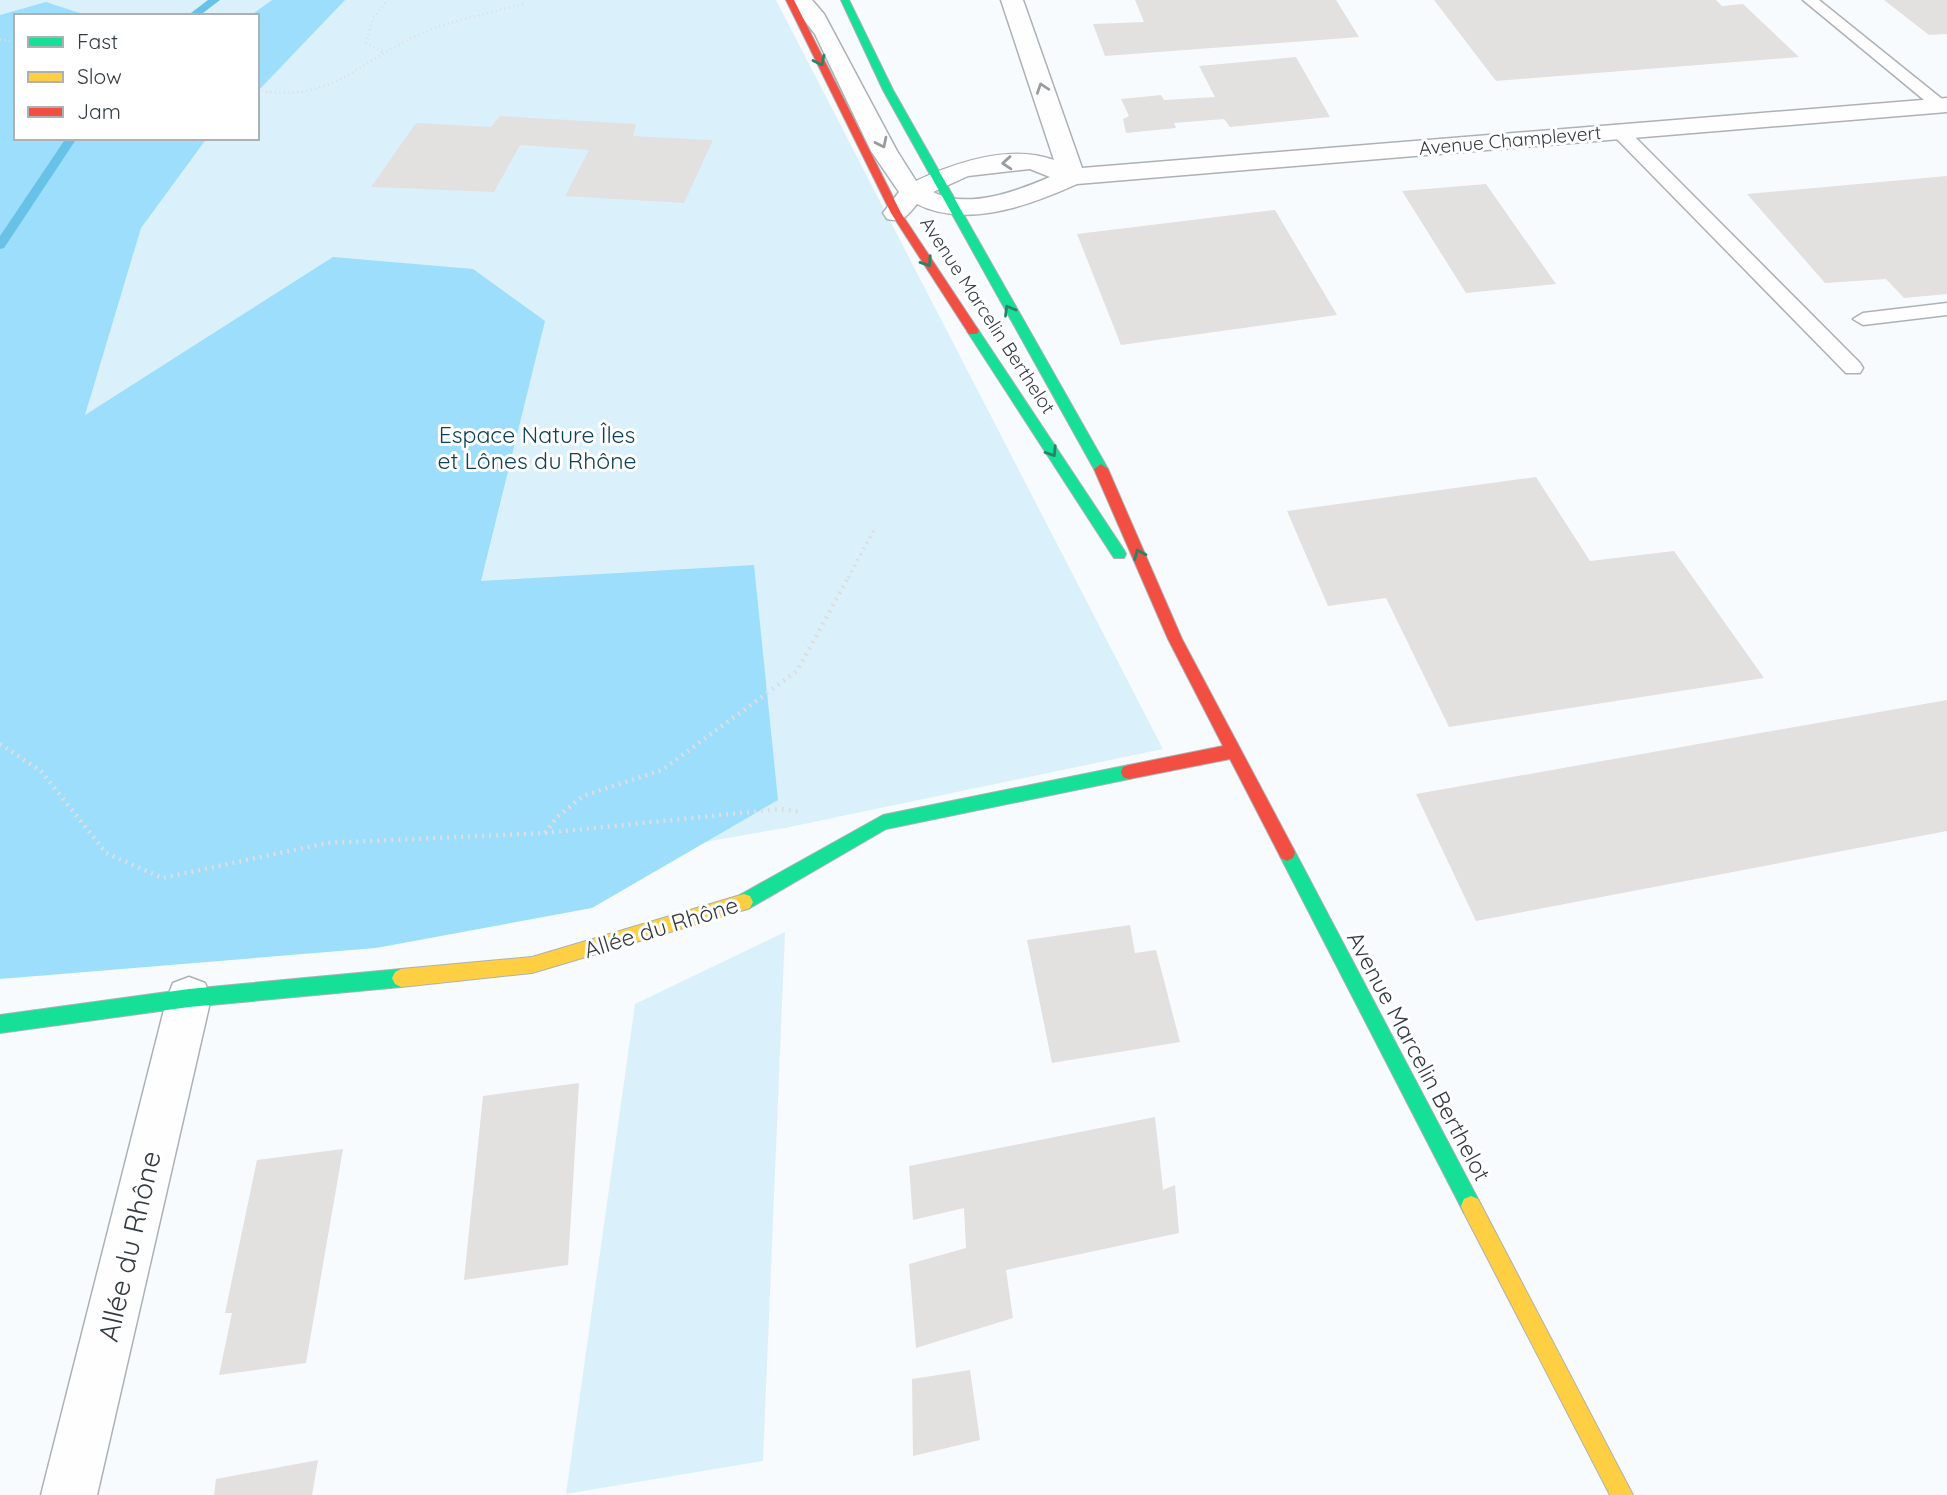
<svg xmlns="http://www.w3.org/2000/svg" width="1947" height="1495" font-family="Quicksand,sans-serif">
<rect width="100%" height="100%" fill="#f8fbfd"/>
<!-- green -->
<g fill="#daf1fc" fill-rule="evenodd">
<path d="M0,0h776l387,749 -378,79 -785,136zM16,16h241v122h-241z"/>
<polygon points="785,932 763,1461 566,1494 635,1004"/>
</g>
<!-- forest -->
<g fill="#9cdefc">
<polygon points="272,0 345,0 257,92 257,16 250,16"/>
<polygon points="46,2 89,16 16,16 16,138 207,138 141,228 85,415 333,257 473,269 545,321 481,581 754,565 778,800 592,908 376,948 0,979 0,15"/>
</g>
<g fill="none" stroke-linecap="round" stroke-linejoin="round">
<!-- stream -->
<g fill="#68c1e7" fill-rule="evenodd">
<polygon points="208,0 220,0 199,16 187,16"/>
<polygon points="66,138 77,138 4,248 0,249 0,236"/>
</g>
</g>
<!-- building -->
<g fill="#e3e0e0">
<polygon points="1135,0 1336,0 1359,37 1105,56 1093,24 1144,22"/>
<polygon points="1434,0 1716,0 1722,6 1743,4 1799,57 1496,81"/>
<polygon points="1884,0 1947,0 1947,34 1929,35"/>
<polygon points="1296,57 1330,117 1230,127 1224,119 1174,123 1176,128 1126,133 1123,119 1129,116 1121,99 1161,95 1164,100 1215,97 1199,66"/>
<polygon points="500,116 636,124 633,136 713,140 684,203 565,196 589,150 520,145 494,192 371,187 416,123 491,127"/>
<polygon points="1947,176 1947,294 1904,298 1886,279 1825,283 1747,194"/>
<polygon points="1486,184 1556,284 1466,293 1402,191"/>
<polygon points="1275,210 1337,315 1121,345 1077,234"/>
<polygon points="1536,477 1590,561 1674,551 1764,678 1449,727 1386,598 1328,606 1287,511"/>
<polygon points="1947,700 1947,831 1476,921 1416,794"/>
<polygon points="1130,925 1135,953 1156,950 1180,1042 1052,1063 1027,940"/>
<polygon points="579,1083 568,1265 464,1280 483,1096"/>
<polygon points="1155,1117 1163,1190 1175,1185 1179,1233 1006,1270 1013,1318 916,1348 909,1264 966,1248 964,1208 913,1220 909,1166"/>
<polygon points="343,1149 306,1363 219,1375 232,1313 225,1313 257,1160"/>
<polygon points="970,1370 980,1440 913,1456 912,1379"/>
<polygon points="318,1460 312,1495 214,1495 216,1479"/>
</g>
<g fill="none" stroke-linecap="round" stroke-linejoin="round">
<defs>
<g id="lane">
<polygon points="1803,0 1819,0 1947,103 1947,109 1935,109"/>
<polygon points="1618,125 1624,126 1860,363 1863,368 1860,373 1846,373 1612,134 1610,130 1612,126"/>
<polygon points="1947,303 1947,315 1863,325 1853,319 1863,313"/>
</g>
<g id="street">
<path d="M788,0h24l12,14 73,137 19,30c41,-19 94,-37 138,-21l-53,-160h22l59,168 865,-70v14l-870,72c-46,21 -111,45 -160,20 -10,12 -14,19 -30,15l-4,-6 16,-21 -28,-41 -56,-117zM1030,169l20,8c-33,14 -82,33 -117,15l35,-16z"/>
<polygon points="189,977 205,983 211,998 97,1495 41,1495 167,998 173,983"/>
</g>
<g id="fast">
<polygon points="841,0 849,0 893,90 1108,469 1106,472 1096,472 1094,469 883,90"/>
<polygon points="973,327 977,328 1124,550 1126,554 1124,558 1114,558 967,331"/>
<polygon points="1129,765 1135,767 1137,772 1135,777 1129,779 886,829 750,908 744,910 738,908 735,902 738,896 883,815"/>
<polygon points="1287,845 1293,848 1478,1199 1481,1206 1478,1213 1471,1216 1464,1213 1281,858 1279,853 1281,848"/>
<polygon points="401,969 407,972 410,978 407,984 401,987 189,1007 0,1033 0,1015 189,989"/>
</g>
<g id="slow">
<polygon points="744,894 750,896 753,902 750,908 744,910 532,973 401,987 395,984 392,978 395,972 401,969 532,957"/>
<polygon points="1471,1196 1478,1199 1633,1495 1610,1495 1464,1213 1461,1206 1464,1199"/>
</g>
<g id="jam">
<polygon points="786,0 794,0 901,213 979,331 977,334 969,334 891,213"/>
<polygon points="1101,464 1108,469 1182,639 1293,848 1295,853 1293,858 1287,861 1281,858 1230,759 1129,779 1123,777 1121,772 1123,767 1129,765 1223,746 1168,639 1094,469"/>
</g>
</defs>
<!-- lane casing -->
<use href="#lane" stroke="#acb1b4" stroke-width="3"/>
<!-- street casing -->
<use href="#street" stroke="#acb1b4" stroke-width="3"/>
<!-- fast casing -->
<use href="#fast" stroke="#acb1b4" stroke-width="2"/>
<!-- slow casing -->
<use href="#slow" stroke="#acb1b4" stroke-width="2"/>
<!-- jam casing -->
<use href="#jam" stroke="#acb1b4" stroke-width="2"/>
<!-- path-far2 -->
<g stroke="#dddedf" stroke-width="2.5" stroke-dasharray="1 3.5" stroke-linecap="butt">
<polyline points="0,40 16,42"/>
<polyline points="382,52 366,43 373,18 388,0"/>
<path d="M257,90c75,14 101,-29 163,-56 33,-14 69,-21 104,-30"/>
</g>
<!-- path-far1 -->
<polyline stroke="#dddedf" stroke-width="3.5" stroke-dasharray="2 4.5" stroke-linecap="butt" points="848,578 874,530"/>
<!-- path -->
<g stroke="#dddedf" stroke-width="4.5" stroke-dasharray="2 5" stroke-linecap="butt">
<polyline points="0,744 41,771 106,853 162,878 327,843 545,833 780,809 802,812"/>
<polyline points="545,833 556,818 583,796 662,770 797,671 849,576"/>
</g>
<!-- lane -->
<use href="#lane" fill="#fefeff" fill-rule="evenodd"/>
<!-- street -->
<use href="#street" fill="#fefeff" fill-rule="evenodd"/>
<!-- fast -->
<use href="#fast" fill="#16e098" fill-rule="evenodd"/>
<!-- slow -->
<use href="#slow" fill="#ffcf43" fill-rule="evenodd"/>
<!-- jam -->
<use href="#jam" fill="#f24e42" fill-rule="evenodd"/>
</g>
<!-- one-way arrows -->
<defs><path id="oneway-chevron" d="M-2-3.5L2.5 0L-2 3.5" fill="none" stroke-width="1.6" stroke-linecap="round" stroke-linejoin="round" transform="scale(1.75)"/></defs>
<g stroke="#268568">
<use href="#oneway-chevron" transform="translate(820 61) rotate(64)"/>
<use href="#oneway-chevron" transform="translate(927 262) rotate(57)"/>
<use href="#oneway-chevron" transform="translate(1009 310) rotate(-120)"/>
<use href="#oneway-chevron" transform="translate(1052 452) rotate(57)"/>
<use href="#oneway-chevron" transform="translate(1139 554) rotate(-113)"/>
</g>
<g stroke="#989ca0">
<use href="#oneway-chevron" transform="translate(1042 88) rotate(-109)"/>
<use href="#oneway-chevron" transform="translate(882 143) rotate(64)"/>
<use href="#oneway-chevron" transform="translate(1007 163) rotate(176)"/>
</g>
<g text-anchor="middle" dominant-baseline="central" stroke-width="6" stroke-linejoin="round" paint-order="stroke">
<!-- far-street labels -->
<g font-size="19" fill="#333b40" stroke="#fff">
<text transform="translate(1510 140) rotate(-5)">Avenue Champlevert</text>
<text transform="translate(988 315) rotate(57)">Avenue Marcelin Berthelot</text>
</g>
<!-- park labels -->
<g font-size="23" fill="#0e4157" stroke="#fff">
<text x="537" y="434">Espace Nature Îles<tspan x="537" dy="26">et Lônes du Rhône</tspan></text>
</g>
<!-- street labels -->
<g font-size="23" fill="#333b40" stroke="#fff">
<text transform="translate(661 927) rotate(-17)">Allée du Rhône</text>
<text transform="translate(1419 1056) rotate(62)">Avenue Marcelin Berthelot</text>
</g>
<!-- near-street labels -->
<g font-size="28" fill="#333b40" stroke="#fff">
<text transform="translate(129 1246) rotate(-77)">Allée du Rhône</text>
</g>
</g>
<!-- legend -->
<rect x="14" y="14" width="245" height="126" fill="#ffffff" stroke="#adb1b3" stroke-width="2"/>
<rect x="28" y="37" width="35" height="10" fill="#16e098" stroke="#adb1b3" stroke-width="2"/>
<text x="77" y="49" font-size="21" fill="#333b40">Fast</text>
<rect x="28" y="72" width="35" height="10" fill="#ffcf43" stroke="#adb1b3" stroke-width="2"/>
<text x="77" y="84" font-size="21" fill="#333b40">Slow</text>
<rect x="28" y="107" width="35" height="10" fill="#f24e42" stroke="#adb1b3" stroke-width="2"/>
<text x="77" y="119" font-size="21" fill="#333b40">Jam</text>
</svg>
